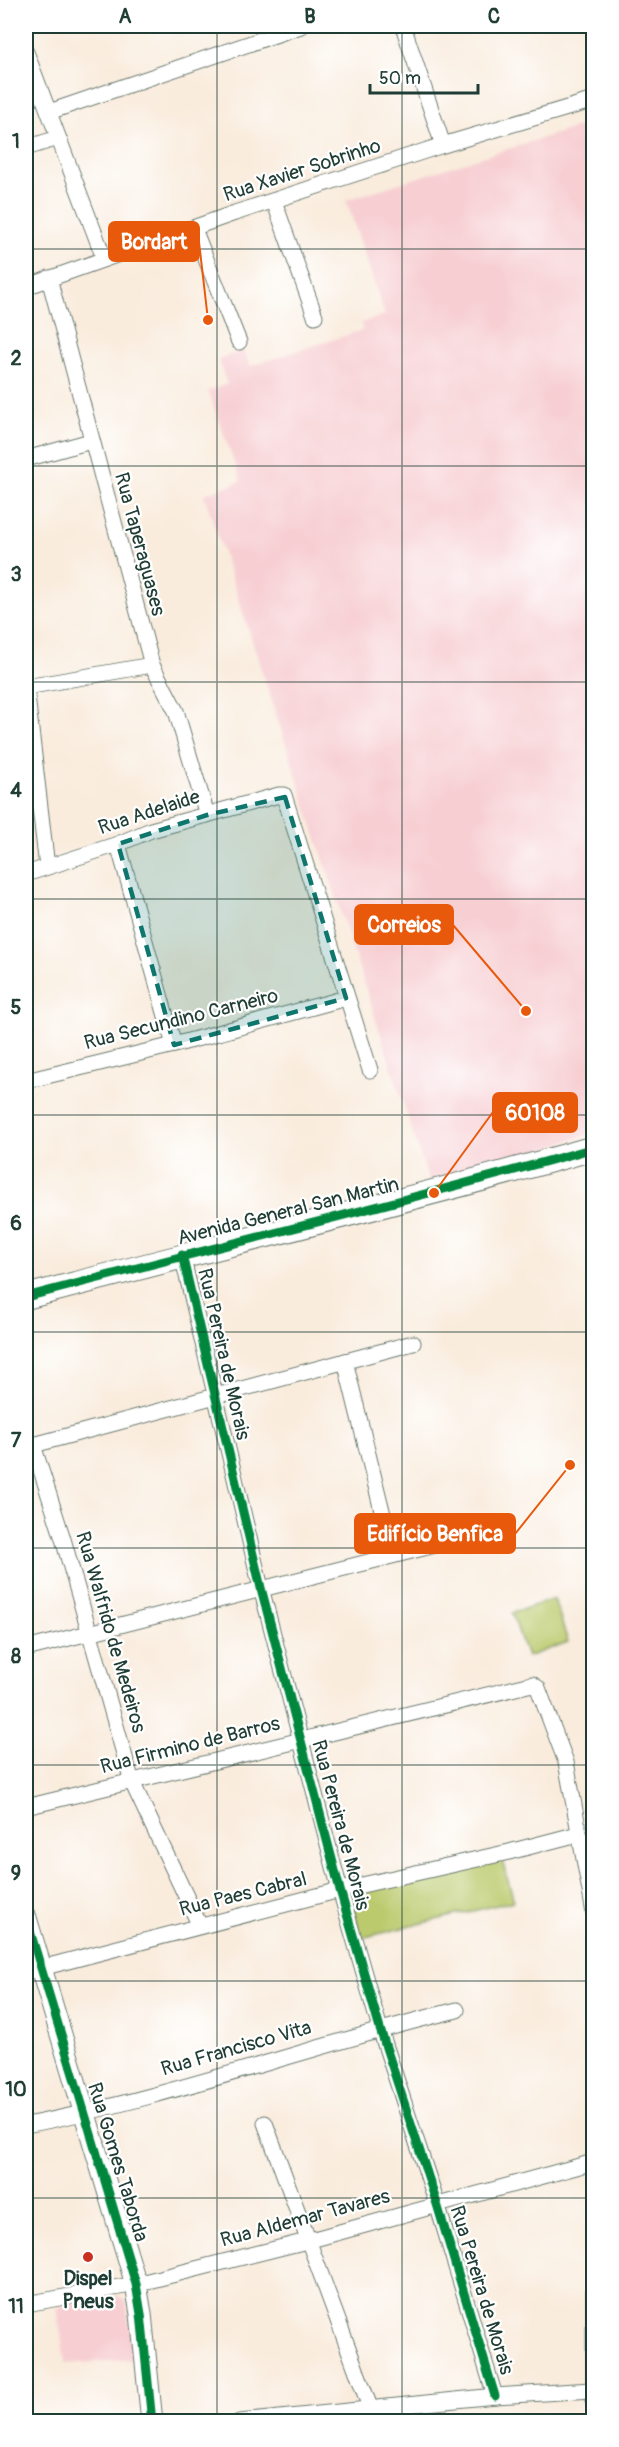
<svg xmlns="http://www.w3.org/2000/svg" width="619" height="2447" font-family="Pangolin,sans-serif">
<rect width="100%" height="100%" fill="#fff"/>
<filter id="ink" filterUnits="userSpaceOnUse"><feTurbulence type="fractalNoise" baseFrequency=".0167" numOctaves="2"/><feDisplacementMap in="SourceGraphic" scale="12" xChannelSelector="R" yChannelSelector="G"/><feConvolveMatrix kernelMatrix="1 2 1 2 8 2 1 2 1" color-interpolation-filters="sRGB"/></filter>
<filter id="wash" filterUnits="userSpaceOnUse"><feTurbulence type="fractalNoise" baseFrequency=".008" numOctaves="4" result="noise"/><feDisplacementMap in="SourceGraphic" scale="24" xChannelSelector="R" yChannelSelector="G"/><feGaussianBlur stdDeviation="1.35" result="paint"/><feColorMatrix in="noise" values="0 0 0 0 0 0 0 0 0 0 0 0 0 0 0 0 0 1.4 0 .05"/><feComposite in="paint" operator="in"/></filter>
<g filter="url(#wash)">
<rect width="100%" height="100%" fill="#f9ecdd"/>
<!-- built -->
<g fill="#f7cfd3">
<polygon points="593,122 593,1133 430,1185 204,494 241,481 208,391 227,384 218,359 243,350 250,366 363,330 361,323 385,315 346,200"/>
<polygon points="119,2296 126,2301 135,2359 65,2364 57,2307"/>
</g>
<!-- green -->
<g fill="#bbca6d" stroke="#6d8450" stroke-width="1.5">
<polygon points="554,1599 568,1642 527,1657 512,1613"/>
<polygon points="501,1857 514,1901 361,1938 349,1894"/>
</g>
</g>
<g filter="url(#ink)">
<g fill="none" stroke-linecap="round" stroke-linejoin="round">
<defs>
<g id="minor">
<polyline points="403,26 443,145"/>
<polyline points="26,52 104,258"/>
<polyline points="49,112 301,26"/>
<polyline points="26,148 58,138"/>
<polyline points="274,201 315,316"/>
<polyline points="194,229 239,342"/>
<polyline points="49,278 152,665 176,711 207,815"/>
<polyline points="26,287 235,213 443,145 594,100"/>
<polyline points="26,459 91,441"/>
<polyline points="26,687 47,867"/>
<polyline points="26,687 152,665"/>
<polyline points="118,844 174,1045"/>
<polyline points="26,874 118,844 151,830 279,795 284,795 370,1070"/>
<polyline points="26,1081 174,1045 346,998"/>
<polyline points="182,1255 261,1588 340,1890 380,2029 437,2204 495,2396"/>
<polyline points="345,1361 393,1555"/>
<polyline points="33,1445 63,1539 132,1782 200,1926"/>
<polyline points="26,1447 413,1343"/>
<polyline points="26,1649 447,1542"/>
<polyline points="26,1807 532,1684 538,1688 566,1762 594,1913"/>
<polyline points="26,1972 340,1890 509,1852 578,1834"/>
<polyline points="265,2123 371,2410 373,2422"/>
<path d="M26,2125c146,-28 287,-80 431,-115"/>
<polyline points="594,2281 594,2405"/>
<polyline points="26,2304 136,2284 307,2241 594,2162"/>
<polyline points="239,2422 495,2396 592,2390"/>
</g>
<polyline id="secondary" points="26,1918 136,2284 141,2314 152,2422"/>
<path id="primary" d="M26,1297c189,-50 379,-95 568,-149"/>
</defs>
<!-- minor casing -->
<use href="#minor" stroke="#6b7a6f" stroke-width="17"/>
<!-- secondary casing -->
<use href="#secondary" stroke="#6b7a6f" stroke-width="23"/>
<!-- primary casing -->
<use href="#primary" stroke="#6b7a6f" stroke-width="26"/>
<!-- minor -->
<use href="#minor" stroke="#fff" stroke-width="15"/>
<!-- secondary -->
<use href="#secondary" stroke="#fff" stroke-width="21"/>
<!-- primary -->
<use href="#primary" stroke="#fff" stroke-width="24"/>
<defs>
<g id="cycleway">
<polyline points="182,1255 261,1588 340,1890 380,2029 437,2204 495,2396"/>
<path d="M26,1297c189,-50 379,-95 568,-149"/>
<polyline points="26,1918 136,2284 141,2314 152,2422"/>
</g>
</defs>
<!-- cycleway casing -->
<use href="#cycleway" stroke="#fff" stroke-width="13"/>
<!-- cycleway -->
<use href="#cycleway" stroke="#00873e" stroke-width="9"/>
</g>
</g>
<!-- marked area -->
<path fill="#0f766e" fill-opacity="0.2" stroke="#0f766e" stroke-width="4.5" stroke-dasharray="12 8" stroke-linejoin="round" d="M285,797l61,201 -172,47 -56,-201 89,-29z"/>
<!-- grid -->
<path fill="none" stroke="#1f3d34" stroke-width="1.5" stroke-opacity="0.55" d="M217,26v2396M402,26v2396M26,249h568M26,466h568M26,682h568M26,899h568M26,1115h568M26,1332h568M26,1548h568M26,1765h568M26,1981h568M26,2198h568"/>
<!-- markers -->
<circle fill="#c8321e" stroke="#fff" stroke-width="2" cx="88" cy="2257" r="6"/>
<g text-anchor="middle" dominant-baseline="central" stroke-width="4.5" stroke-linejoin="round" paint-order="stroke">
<!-- street labels -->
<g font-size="20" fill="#1f3d34" stroke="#fff">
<text transform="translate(302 170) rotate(-18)">Rua Xavier Sobrinho</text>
<text transform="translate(140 544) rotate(75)">Rua Taperaguases</text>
<text transform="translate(149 812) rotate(-18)">Rua Adelaide</text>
<text transform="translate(181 1019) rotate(-14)">Rua Secundino Carneiro</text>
<text transform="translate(288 1211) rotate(-14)">Avenida General San Martin</text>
<text transform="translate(224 1354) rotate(77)">Rua Pereira de Morais</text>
<text transform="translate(111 1632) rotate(74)">Rua Walfrido de Medeiros</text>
<text transform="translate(190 1745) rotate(-14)">Rua Firmino de Barros</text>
<text transform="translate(341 1825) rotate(75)">Rua Pereira de Morais</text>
<text transform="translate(243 1894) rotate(-14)">Rua Paes Cabral</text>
<text transform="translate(236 2048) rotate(-16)">Rua Francisco Vita</text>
<text transform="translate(118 2162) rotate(73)">Rua Gomes Taborda</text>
<text transform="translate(305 2218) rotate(-15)">Rua Aldemar Tavares</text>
<text transform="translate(482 2290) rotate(73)">Rua Pereira de Morais</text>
</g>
<!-- poi labels -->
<g font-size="20" font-weight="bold" fill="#1f3d34" stroke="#fff">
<text x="88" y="2278">Dispel<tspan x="88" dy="23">Pneus</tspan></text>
</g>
</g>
<!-- callouts -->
<path fill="none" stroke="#e8590c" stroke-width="2" d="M208 320L199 242M526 1011L453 925M434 1193L493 1112M570 1465L515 1534"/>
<g fill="#e8590c" stroke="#fff" stroke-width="2">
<circle cx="208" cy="320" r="6"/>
<circle cx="526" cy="1011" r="6"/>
<circle cx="434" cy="1193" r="6"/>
<circle cx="570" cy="1465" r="6"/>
</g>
<g fill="#e8590c" stroke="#e8590c" stroke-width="2">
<rect x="109" y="222" width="90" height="39" rx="6"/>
<rect x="355" y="905" width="98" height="39" rx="6"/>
<rect x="493" y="1093" width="84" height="39" rx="6"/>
<rect x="355" y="1514" width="160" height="39" rx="6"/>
</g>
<g font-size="21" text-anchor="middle" font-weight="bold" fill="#fff">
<text x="154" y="249">Bordart</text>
<text x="404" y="932">Correios</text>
<text x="535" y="1120">60108</text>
<text x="435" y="1541">Edifício Benfica</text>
</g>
<!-- margin -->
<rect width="619" height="2447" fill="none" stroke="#fff" stroke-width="66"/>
<!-- scale -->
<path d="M370 84v9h108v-9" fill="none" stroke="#1f3d34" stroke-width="3"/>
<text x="379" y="84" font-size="18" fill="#1f3d34" stroke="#ffffff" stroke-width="4.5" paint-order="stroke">50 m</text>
<rect x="33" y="33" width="553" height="2381" fill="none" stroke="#1f3d34" stroke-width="2"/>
<g font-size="20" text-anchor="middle" font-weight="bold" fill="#1f3d34">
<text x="125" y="23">A</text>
<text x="310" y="23">B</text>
<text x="494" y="23">C</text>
<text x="16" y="148">1</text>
<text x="16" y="365">2</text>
<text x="16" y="581">3</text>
<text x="16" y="797">4</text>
<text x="16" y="1014">5</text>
<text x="16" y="1230">6</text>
<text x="16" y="1447">7</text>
<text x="16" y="1663">8</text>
<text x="16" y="1880">9</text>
<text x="16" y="2096">10</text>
<text x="16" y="2313">11</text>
</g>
</svg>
